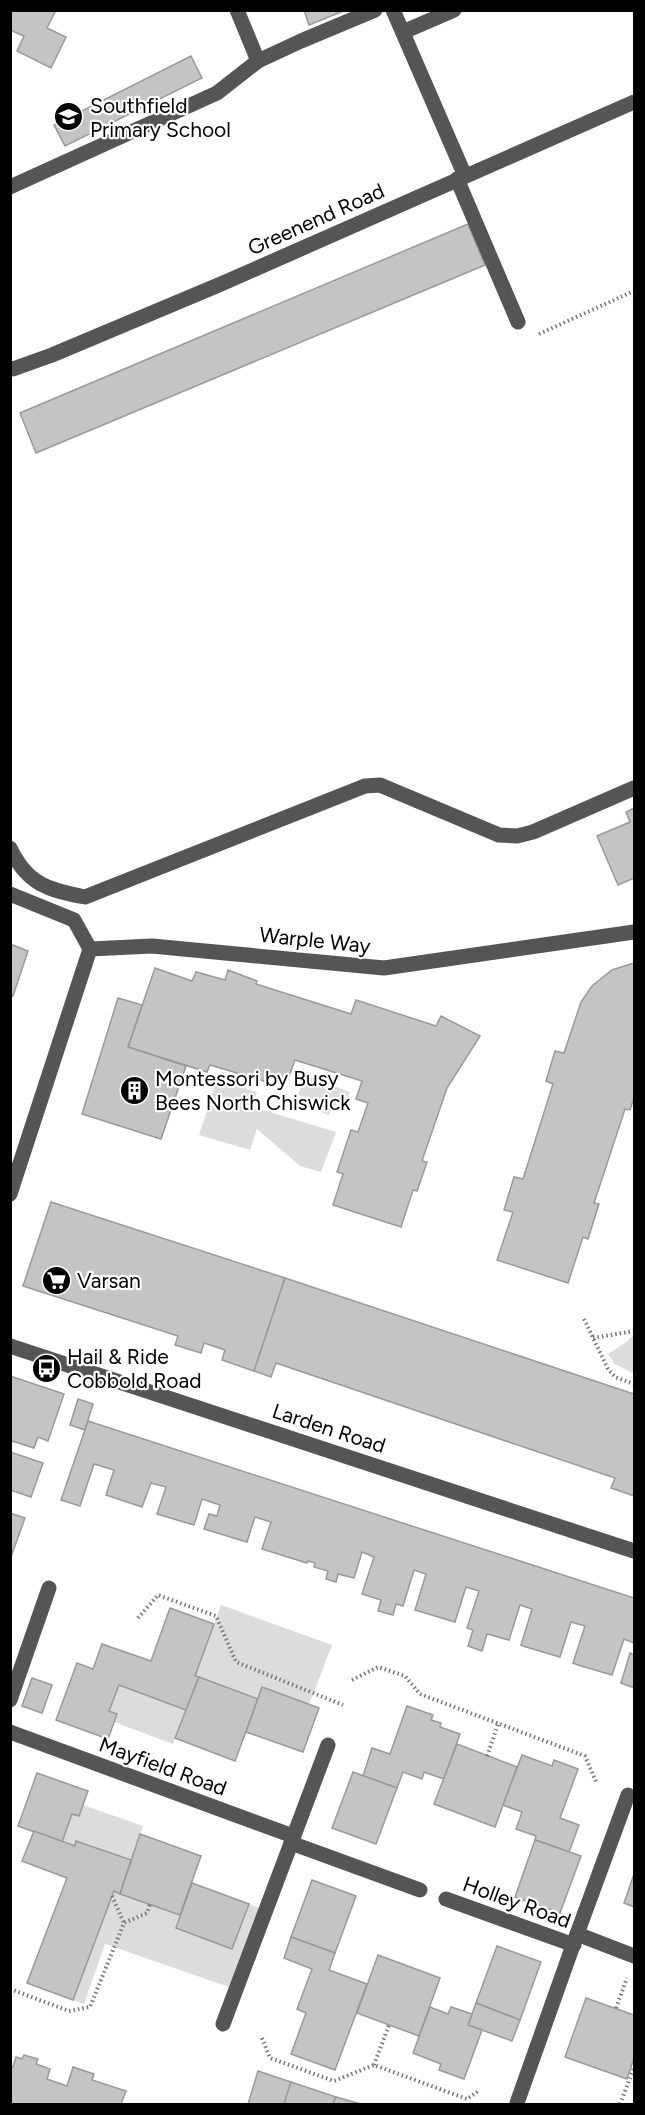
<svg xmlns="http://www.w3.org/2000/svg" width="645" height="2115" font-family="Figtree,sans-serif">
<rect width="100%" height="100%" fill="#fff"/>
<!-- green -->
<g fill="#dcdcdc">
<polygon points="305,1075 350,1092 343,1109 332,1105 329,1115 307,1107 310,1099 298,1095"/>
<polygon points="217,1079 257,1092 253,1107 336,1132 321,1172 300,1166 257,1129 250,1150 199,1135"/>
<polygon points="633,1335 634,1335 634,1374 615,1364 608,1354 628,1341"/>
<polygon points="221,1605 332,1645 309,1705 258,1699 195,1676"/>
<polygon points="119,1685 186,1710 173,1744 114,1722 116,1714 109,1711"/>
<polygon points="83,1805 143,1826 131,1860 77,1841 75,1846 62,1842 72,1814 79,1816"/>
<polygon points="114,1891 180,1915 176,1928 232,1948 249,1904 259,1908 229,1987 105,1944 84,2004 73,2000"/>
</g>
<!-- building -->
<g fill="#c4c4c4" stroke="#999" stroke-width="1.5">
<polygon points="10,10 56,10 47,28 66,37 51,68 17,51 24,36 10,30"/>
<polygon points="304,10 346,10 309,25"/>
<polygon points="191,56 202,78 65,146 54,125"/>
<polygon points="468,224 485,265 36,453 20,413"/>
<polygon points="634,808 634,878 618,885 597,836 630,822 626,812"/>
<polygon points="10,944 28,951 13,996 10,995"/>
<polygon points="634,963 634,1098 630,1110 625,1109 594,1203 599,1204 588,1239 583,1237 568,1283 497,1260 513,1212 504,1210 514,1177 523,1179 553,1084 546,1081 555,1051 564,1053 581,1002 592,986 612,970"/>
<polygon points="155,968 192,981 196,972 225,980 228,970 257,981 256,984 351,1014 356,1000 436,1026 441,1016 480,1036 447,1088 422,1161 427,1162 417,1191 413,1190 401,1227 333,1205 343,1174 337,1172 351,1130 358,1132 368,1103 356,1099 362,1081 295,1060 288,1079 270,1073 267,1082 210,1065 207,1072 128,1047"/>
<polygon points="118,998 142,1005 128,1047 186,1066 161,1139 82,1114"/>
<polygon points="51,1202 285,1278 254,1371 222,1360 225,1350 204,1343 201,1353 175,1345 178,1336 23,1286"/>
<polygon points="285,1278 634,1394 634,1496 611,1488 615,1478 276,1363 271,1377 254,1371"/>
<polygon points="10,1376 64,1394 48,1441 38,1437 34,1448 12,1441 10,1447"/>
<polygon points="78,1399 93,1404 85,1430 70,1425"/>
<polygon points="88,1421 634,1598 634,1643 624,1639 612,1675 578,1665 573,1663 585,1626 571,1622 560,1657 526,1647 521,1645 532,1609 520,1605 509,1640 487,1634 482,1651 468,1646 473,1630 467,1628 479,1591 466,1587 455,1622 415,1610 426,1574 414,1570 403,1606 396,1604 393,1615 378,1611 381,1600 362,1594 374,1557 362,1552 354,1578 338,1574 336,1582 326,1579 328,1571 314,1567 315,1563 308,1561 307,1563 262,1549 271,1522 255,1517 247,1542 204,1529 209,1514 217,1516 220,1505 202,1499 194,1525 157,1514 166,1487 151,1483 142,1507 106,1495 114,1470 94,1464 80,1506 61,1500"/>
<polygon points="10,1452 43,1463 31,1497 10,1490"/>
<polygon points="10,1513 25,1518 12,1554 10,1554"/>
<polygon points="170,1608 214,1624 195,1676 199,1677 186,1710 119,1685 109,1711 117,1714 108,1739 56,1720 77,1663 93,1669 102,1644 151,1661"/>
<polygon points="630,1653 634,1655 634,1688 621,1683"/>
<polygon points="199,1677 258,1699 235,1761 175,1738"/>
<polygon points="32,1678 52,1685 42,1713 22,1706"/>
<polygon points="262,1687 319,1708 303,1752 246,1732"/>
<polygon points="407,1706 433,1715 431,1720 441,1723 440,1727 460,1734 444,1779 424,1772 422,1779 403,1772 397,1788 363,1776 372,1748 390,1754"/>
<polygon points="457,1744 517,1767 495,1827 434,1804"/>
<polygon points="522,1755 552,1766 554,1760 578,1769 560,1818 579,1825 569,1852 535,1840 536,1836 516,1829 522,1812 503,1805"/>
<polygon points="353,1772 397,1788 376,1844 332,1828"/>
<polygon points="37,1773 88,1791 79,1816 72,1814 62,1842 18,1826"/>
<polygon points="34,1831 75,1846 76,1841 131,1860 120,1894 114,1891 112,1896 73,2000 27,1983 67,1878 22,1861"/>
<polygon points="140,1834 201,1856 180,1915 120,1894"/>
<polygon points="535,1840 581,1856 560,1913 515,1897"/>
<polygon points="634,1874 634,1907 624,1903"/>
<polygon points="312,1880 356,1896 335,1953 291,1937"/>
<polygon points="192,1883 249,1904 232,1949 176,1928"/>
<polygon points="291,1937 335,1953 329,1970 367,1984 335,2070 291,2054 306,2013 297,2009 312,1969 284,1958"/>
<polygon points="497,1946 541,1962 520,2020 476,2003"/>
<polygon points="378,1955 440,1978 419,2036 357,2013"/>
<polygon points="586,1998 634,2015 634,2058 627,2079 565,2057"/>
<polygon points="476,2003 520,2020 512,2041 468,2025"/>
<polygon points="430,2007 448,2014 451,2007 472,2014 468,2025 482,2030 464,2079 439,2070 441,2064 413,2053"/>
<polygon points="24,2055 38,2059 36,2064 50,2069 47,2079 67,2086 73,2067 94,2074 92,2080 126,2091 121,2104 10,2104 10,2066 13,2067 16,2057 22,2059"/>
<polygon points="258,2071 291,2082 284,2104 248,2104"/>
<polygon points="291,2082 336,2097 333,2104 284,2104"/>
<polygon points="336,2097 361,2104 333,2104"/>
</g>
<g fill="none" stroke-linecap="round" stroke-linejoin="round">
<!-- path -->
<g stroke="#777" stroke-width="4" stroke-dasharray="1.5 3" stroke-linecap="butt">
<polyline points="539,334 634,291"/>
<polyline points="584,1319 608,1369 615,1377 634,1384"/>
<polyline points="593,1338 634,1331"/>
<polyline points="138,1618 158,1595 216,1616 236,1662 343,1705"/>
<polyline points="352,1680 378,1667 405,1676 420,1694 585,1756 597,1784"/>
<polyline points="487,1756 498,1724"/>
<polyline points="112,1896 124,1923"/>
<polyline points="10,1989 69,2011 90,2007 124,1923 147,1913 150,1904"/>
<polyline points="616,2008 627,1978"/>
<polyline points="262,2038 270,2058 334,2081 374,2065 467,2099 480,2090"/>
<polyline points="374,2065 389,2025"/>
<polyline points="620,2104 634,2068"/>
</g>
<!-- minor -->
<g stroke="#555" stroke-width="15">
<polyline points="237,10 258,61"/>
<polyline points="393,10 465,176"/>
<polyline points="403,32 454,10"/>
<polyline points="457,179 518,322"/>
<polyline points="10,187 217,93 258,61 301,41 375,10"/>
<polyline points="10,368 13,369 52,355 221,284 634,102"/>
<path d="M10,848c17,36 38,42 75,49l280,-111 15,-1 119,50 18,1 16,-4 101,-44"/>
<polyline points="10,894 74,920 90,949"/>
<polyline points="90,949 152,946 384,968 634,932"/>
<polyline points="10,1194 90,949"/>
<polyline points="10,1346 634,1551"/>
<polyline points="10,1700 49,1588"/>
<polyline points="10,1732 293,1836"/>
<polyline points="291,1843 420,1890"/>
<polyline points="446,1899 574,1945"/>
<polyline points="577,1934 628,1795"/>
<polyline points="223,2024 328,1745"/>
<polyline points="517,2103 577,1934 634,1956"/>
</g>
</g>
<!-- icons -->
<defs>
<symbol id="school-disc" viewBox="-11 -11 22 22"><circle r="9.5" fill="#000" stroke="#fff"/><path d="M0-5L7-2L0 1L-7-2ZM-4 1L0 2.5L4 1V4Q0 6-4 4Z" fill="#fff"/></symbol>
<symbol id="building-disc" viewBox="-11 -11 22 22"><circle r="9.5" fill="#000" stroke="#fff"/><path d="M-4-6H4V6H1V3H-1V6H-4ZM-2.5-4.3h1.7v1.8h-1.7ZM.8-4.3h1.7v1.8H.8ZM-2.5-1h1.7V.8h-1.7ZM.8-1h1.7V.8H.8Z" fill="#fff"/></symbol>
<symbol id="supermarket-disc" viewBox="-11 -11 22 22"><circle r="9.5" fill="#000" stroke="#fff"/><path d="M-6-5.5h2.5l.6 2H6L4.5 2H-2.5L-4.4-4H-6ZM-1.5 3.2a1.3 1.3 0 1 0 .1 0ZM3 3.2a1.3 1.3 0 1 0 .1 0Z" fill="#fff"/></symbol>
<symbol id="bus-disc" viewBox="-11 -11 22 22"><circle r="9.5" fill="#000" stroke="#fff"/><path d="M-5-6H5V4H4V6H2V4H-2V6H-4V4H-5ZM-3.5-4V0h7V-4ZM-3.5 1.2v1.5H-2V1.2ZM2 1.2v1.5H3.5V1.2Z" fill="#fff"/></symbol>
</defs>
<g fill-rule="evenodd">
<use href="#school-disc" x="52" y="100" width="33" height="33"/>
<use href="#building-disc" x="118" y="1074" width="33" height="33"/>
<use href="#supermarket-disc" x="40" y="1264" width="33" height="33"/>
<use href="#bus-disc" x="30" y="1352" width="33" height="33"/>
</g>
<g text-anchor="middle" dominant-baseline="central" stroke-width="4.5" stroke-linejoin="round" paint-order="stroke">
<!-- poi labels -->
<g font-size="21" fill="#000" stroke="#fff" text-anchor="start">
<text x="90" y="105">Southfield<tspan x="90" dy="24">Primary School</tspan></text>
<text x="155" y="1078">Montessori by Busy<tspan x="155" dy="24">Bees North Chiswick</tspan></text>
<text x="77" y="1280">Varsan</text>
<text x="67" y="1356">Hail &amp; Ride<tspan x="67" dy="24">Cobbold Road</tspan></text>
</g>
<!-- street labels -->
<g font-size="21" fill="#000" stroke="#fff">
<text transform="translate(316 219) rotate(-24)">Greenend Road</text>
<text transform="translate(315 940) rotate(6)">Warple Way</text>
<text transform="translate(329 1428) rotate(18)">Larden Road</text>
<text transform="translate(163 1766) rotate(20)">Mayfield Road</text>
<text transform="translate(517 1902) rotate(20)">Holley Road</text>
</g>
</g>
<!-- border -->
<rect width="645" height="2115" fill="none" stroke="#000000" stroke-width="24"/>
</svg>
